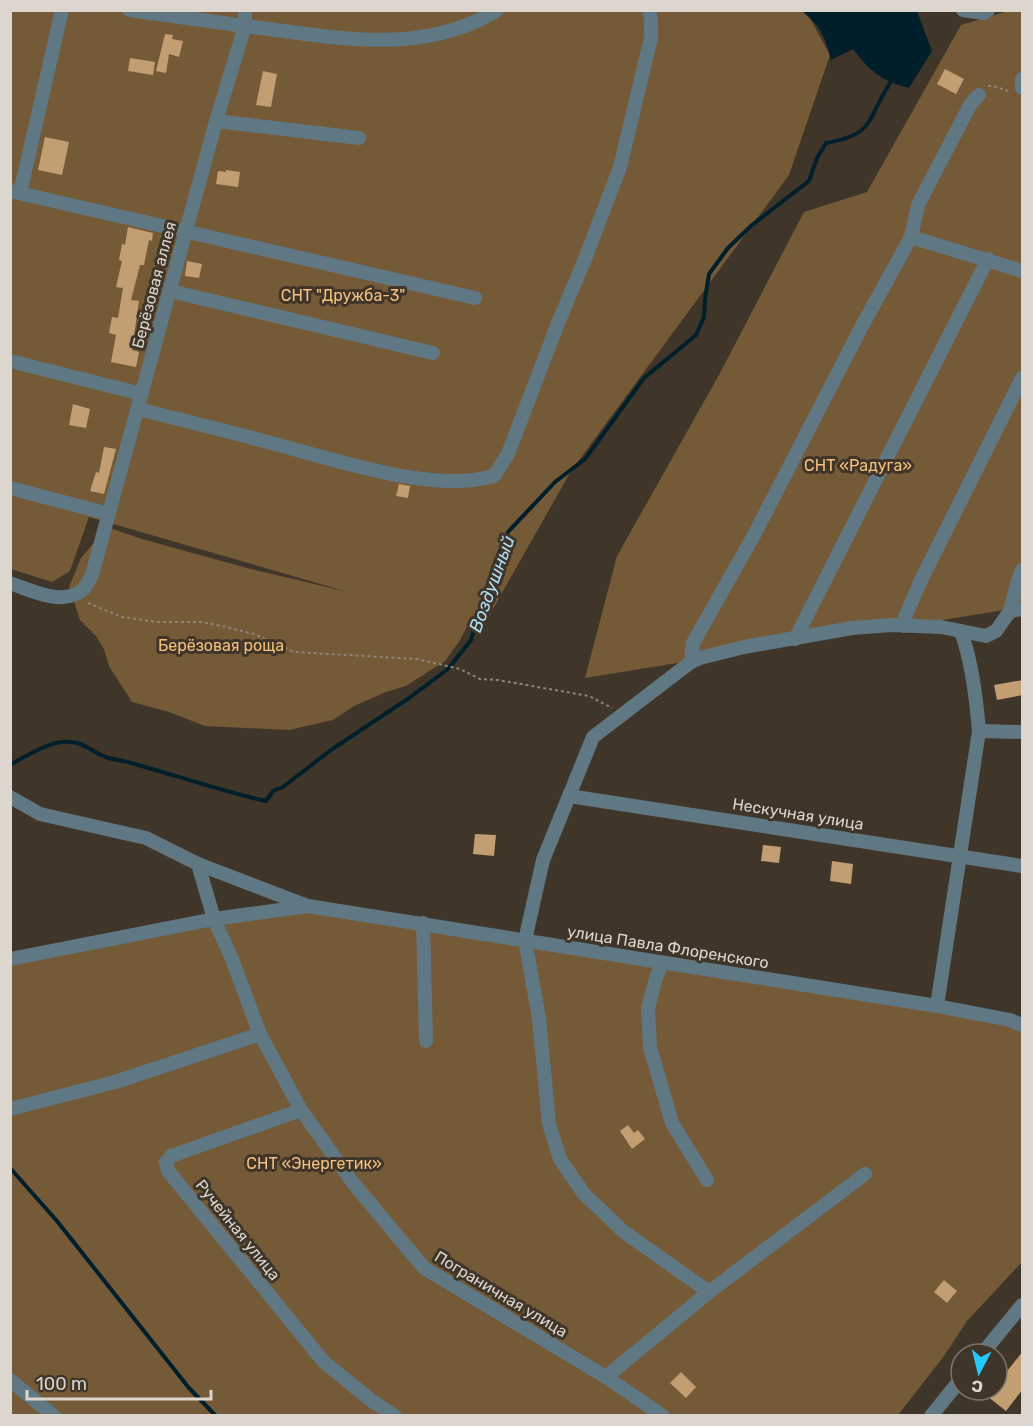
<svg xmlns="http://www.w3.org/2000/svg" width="1033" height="1426" font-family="Rubik,sans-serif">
<rect width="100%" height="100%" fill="#3f3529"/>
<!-- green -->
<g fill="#755a37">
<polygon points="10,11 806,11 830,55 789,175 571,471 481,630 467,627 460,640 445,661 406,686 386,692 354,706 333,720 289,730 205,726 169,712 132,702 109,666 104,649 96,636 80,620 69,587 81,558 107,527 142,539 247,568 348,592 89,517 70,571 52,582 11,569"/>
<polygon points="1008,11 1022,11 1022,607 585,678 617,556 719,375 804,212 867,192 961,25"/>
<polygon points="314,909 1022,1023 1022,1262 967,1321 944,1356 898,1415 11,1416 11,958"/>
</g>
<!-- water -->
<path fill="#001f2b" d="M802,11h115l15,40 -23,37c-28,-7 -39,-17 -56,-39l-22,11c-6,-24 -10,-33 -29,-49z"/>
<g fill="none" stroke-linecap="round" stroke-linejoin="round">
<!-- stream -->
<g stroke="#001f2b" stroke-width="4">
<path d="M10,765c18,-10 40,-25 61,-23 14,0 24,13 38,16 7,2 15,3 22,5 45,12 89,28 135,38l7,-10 10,-4 48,-37 78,-52 39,-29 23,-29 22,-72 15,-36 47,-50 30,-23 59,-81 52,-43 8,-18 1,-18 4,-25 19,-26 24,-23 57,-44 8,-23 9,-15c50,-9 40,-23 64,-60"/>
<polyline points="10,1168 57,1221 189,1388 216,1416"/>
</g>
</g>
<!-- building -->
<g fill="#c39e72">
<polygon points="165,34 173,35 172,39 183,41 179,57 169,54 166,73 156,71"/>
<polygon points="130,58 155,62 153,75 128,71"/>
<polygon points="945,69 964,79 956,94 937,84"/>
<polygon points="263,71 277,74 271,107 256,105"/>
<polygon points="45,137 69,142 62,175 38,170"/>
<polygon points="226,170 240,172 238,187 216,184 218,171 226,172"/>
<polygon points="128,227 153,233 152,241 149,240 144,265 140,265 131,300 139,301 132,350 139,352 136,367 111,362 116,335 109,333 112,317 118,318 123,288 116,287 122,261 119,260 122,244 125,245"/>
<polygon points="187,261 202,264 199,278 185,276"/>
<polygon points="73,404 90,409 86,428 69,425"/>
<polygon points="104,447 116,449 104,494 90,491 96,472 99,473"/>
<polygon points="399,484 410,486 408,498 396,496"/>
<polygon points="1023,680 1023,695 997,700 994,685"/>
<polygon points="475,834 496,835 494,856 473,854"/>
<polygon points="763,845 781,847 779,863 761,861"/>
<polygon points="832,861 853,864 851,884 830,881"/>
<polygon points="628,1125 634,1133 638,1130 645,1139 632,1149 620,1131"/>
<polygon points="944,1280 957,1291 947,1303 934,1292"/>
<polygon points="1023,1351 1023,1389 1006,1411 987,1396 992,1390 997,1390 997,1384"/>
<polygon points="681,1372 696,1387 686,1398 670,1383"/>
</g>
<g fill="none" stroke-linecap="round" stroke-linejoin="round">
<!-- path -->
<g stroke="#8d857c" stroke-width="2" stroke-dasharray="3 3" stroke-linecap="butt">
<polyline points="988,86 993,86 1011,92"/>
<polyline points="88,603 122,617 158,622 202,622 222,626 254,634 294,652 417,659 460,669 480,679 498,680 589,696 612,708"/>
</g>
<!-- minor -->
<g stroke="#607883" stroke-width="14">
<path d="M245,10v16c83,10 176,32 252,-16"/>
<polyline points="963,10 984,13 988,10"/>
<polyline points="1022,79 1022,88"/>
<polyline points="216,121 359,138"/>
<polyline points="10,191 475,298"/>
<polyline points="20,193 62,10"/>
<polyline points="911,237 1022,271"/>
<polyline points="170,291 433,353"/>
<polyline points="10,361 142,394"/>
<path d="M138,409c44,11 89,22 133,34 62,16 161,51 223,33l14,-22 50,-131 27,-64 35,-92 31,-129v-19l-2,-9"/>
<polyline points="10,488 109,514"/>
<path d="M10,583c20,7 51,23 71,8 5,-3 8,-11 11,-16l124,-454 29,-95 -116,-16"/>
<polyline points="1010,611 1017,584 1022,570"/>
<polyline points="904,626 905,617 922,578 1022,378"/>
<path d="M961,631c11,32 15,66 18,100l43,1"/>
<polyline points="795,639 988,259"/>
<polyline points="691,662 693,643 754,535 862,326 911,237 918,205 970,105 979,95"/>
<polyline points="569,796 1022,866"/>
<polyline points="10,797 40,814 146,838 198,864 305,905"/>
<polyline points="198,864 214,919 232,959 260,1034 301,1110 354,1184 424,1268 606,1377 663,1416"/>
<polyline points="423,923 426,1041"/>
<polyline points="10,959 214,919 308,906 937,1006 1010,1020 1022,1025"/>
<polyline points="662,963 656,978 648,1008 650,1047 672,1123 707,1180"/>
<polyline points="937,1006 979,731"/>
<polyline points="10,1109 115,1082 260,1034"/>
<polyline points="301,1110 171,1156 166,1162 168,1171 324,1362 372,1401 395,1416"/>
<polyline points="709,1292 624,1232 584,1194 560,1159 549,1124 539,1018 525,940 543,860 593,737 691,662 700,658 744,647 852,628 892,625 941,627 986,636 996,631 1010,611 1022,609"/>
<polyline points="982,1354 1022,1305"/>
<polyline points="606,1377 709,1292 865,1174"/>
<polyline points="10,1380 54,1416"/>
<polyline points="931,1416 961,1379"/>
</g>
</g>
<g text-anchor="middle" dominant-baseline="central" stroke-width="6" stroke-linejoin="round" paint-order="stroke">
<!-- street labels -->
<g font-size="16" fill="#dcd6cf" stroke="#3f3529">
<text transform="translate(154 285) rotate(-75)">Берёзовая аллея</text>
<text transform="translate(798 814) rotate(9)">Нескучная улица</text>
<text transform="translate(668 947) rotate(9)">улица Павла Флоренского</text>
<text transform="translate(238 1230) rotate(51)">Ручейная улица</text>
<text transform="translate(501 1294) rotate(31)">Пограничная улица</text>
</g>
<!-- park labels -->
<g font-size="16" fill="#f6c17e" stroke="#3f3529">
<text x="343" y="295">СНТ "Дружба-3"</text>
<text x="858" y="465">СНТ «Радуга»</text>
<text x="221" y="645">Берёзовая роща</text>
<text x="314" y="1163">СНТ «Энергетик»</text>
</g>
<!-- water labels -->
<g font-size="18" font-style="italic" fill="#ace1f8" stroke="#3f3529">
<text transform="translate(492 584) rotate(-70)">Воздушный</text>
</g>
</g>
<!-- border -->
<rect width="1033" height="1426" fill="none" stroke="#dcd6cf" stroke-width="24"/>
<!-- north arrow -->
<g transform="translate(979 1372) rotate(187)"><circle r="28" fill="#3f3529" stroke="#7e756b" stroke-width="1.5"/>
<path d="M0-4.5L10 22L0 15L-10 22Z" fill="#26c9fe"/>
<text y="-9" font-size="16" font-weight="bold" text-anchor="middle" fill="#dcd6cf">С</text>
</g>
<!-- scale -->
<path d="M27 1390v9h184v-9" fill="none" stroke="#dcd6cf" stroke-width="3"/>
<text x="36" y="1390" font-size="18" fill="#dcd6cf" stroke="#3f3529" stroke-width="4.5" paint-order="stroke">100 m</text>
</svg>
